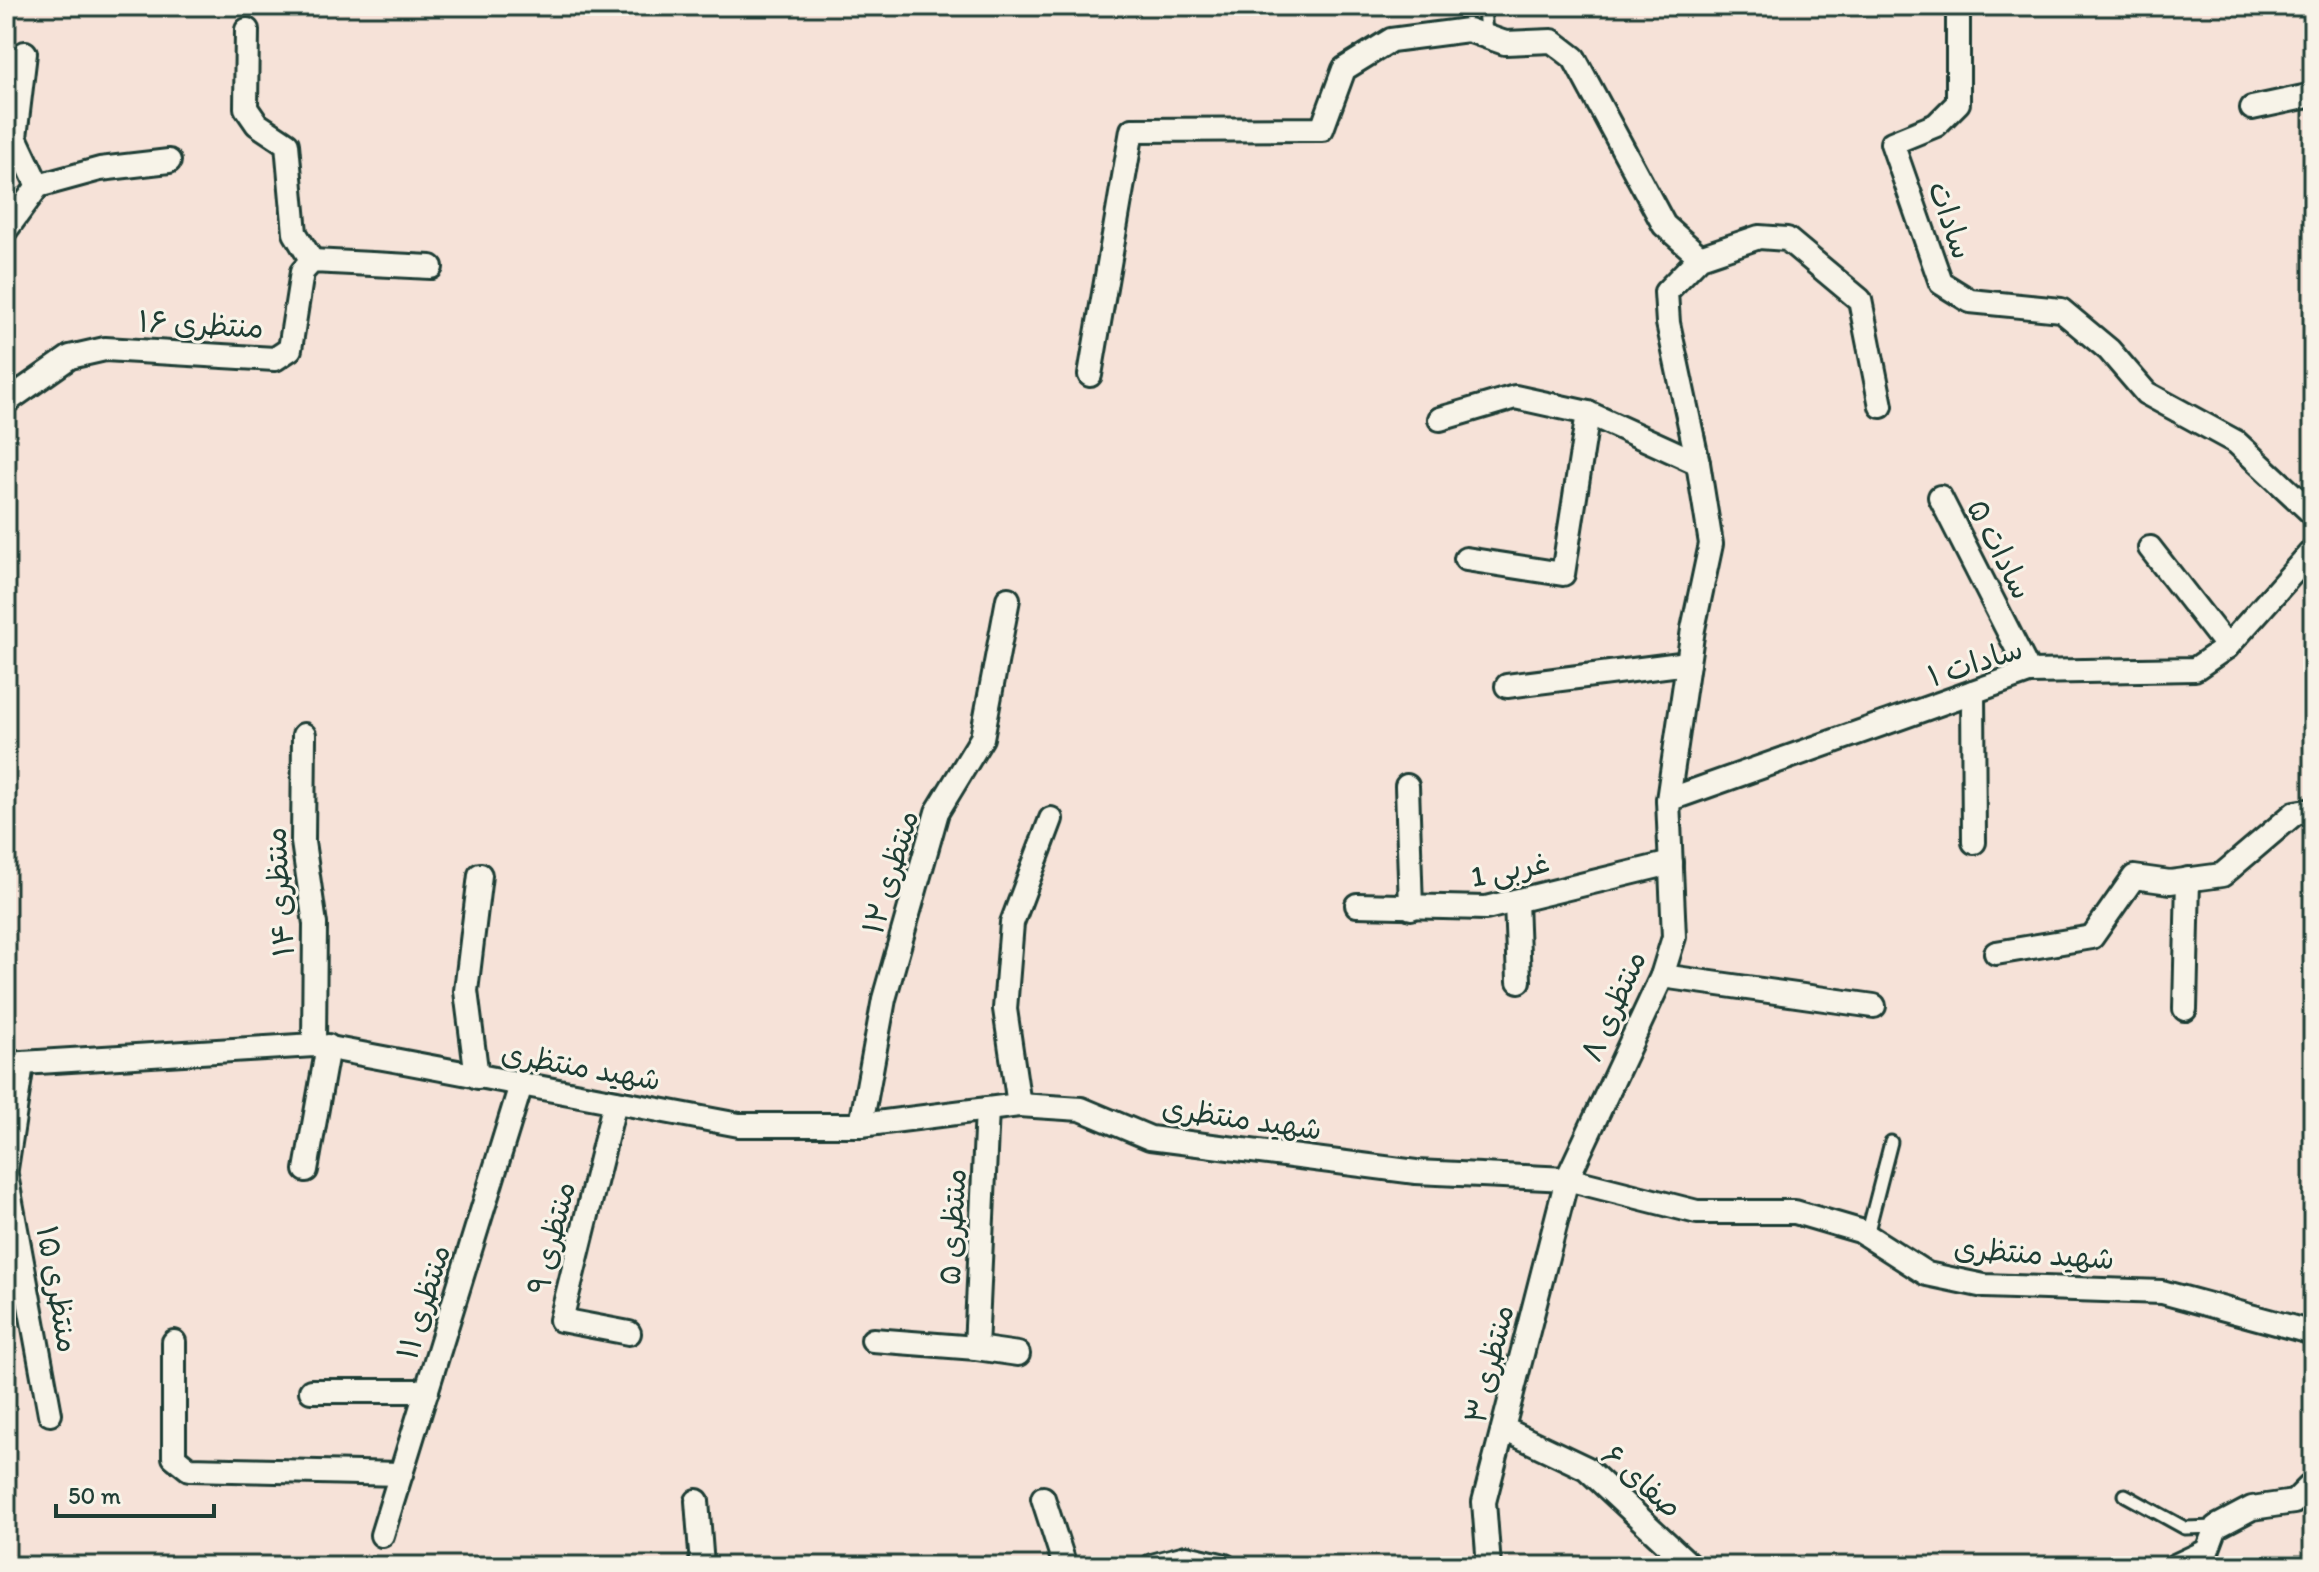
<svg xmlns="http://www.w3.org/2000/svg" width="2319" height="1572" font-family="Itim,'Playpen Sans Arabic',sans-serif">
<rect width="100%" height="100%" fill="#f6e2d8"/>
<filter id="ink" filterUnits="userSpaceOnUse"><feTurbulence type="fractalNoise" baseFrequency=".0125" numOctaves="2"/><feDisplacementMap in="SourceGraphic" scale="16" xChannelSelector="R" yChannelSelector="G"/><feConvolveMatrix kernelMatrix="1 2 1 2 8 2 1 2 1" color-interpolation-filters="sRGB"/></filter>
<g filter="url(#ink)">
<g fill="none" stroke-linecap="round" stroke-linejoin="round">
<defs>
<g id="service">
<polyline points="1484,6 1486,36"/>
<polyline points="1867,1235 1891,1142"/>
<polyline points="2125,1495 2185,1528 2216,1527"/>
</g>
<g id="minor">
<polyline points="1958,6 1958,103 1936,125 1892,143 1941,283 1970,301 2061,310 2109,350 2146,393 2236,442 2313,514"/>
<polyline points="247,30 246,108 257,124 287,144 295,233 312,261"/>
<polyline points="25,53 15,137 38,186"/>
<polyline points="2252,108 2313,95"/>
<polyline points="6,230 38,186 100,169 169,161"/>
<polyline points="1090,375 1132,130 1322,129 1344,69 1391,40 1468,30 1505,43 1552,41 1574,58 1664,225 1700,257"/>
<polyline points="6,402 70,357 105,349 275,359 290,349 302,272 312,261 431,267"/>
<polyline points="1440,419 1515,397 1588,413 1698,463"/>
<polyline points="1940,497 2029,672"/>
<polyline points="2150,548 2227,647"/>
<polyline points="1466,559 1563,574 1588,413"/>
<polyline points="1507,686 1688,663"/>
<polyline points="1973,692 1974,842"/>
<polyline points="304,735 303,842 315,924 314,1045"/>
<polyline points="1407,786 1411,908"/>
<polyline points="1668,800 2029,672 2195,669 2227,647 2313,550"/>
<polyline points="1516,901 1519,981"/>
<polyline points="1357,905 1486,908 1671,863"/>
<polyline points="1996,953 2092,937 2134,877 2170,882 2222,875 2295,813 2313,810"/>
<polyline points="1662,976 1874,1006"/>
<polyline points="2185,1009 2188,879"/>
<polyline points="6,1064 314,1045 739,1125 861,1125 1019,1105 1081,1109 1150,1138 1416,1172 1567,1179 1697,1212 1795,1212 1860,1231 1927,1274 1984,1286 2162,1292 2313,1333"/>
<polyline points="477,1077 466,991 480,875"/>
<polyline points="615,1102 561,1320 629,1333"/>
<polyline points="1019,1105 1005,1009 1012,923 1051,819"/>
<polyline points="861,1125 884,999 937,812 982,738 1008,599"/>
<polyline points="6,1169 22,1064"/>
<polyline points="306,1170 328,1046"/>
<polyline points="6,1175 50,1414"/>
<polyline points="873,1340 976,1348 1018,1354"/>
<polyline points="174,1342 174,1457 189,1469 401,1474"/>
<polyline points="976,1348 987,1109"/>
<polyline points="311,1391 427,1391"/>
<polyline points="1504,1429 1586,1468 1691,1566"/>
<polyline points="1043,1498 1065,1566"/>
<polyline points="697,1501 702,1566"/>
<polyline points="382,1535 521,1085"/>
<polyline points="1152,1566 1186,1557 1225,1566"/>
<polyline points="1489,1566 1484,1502 1567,1179 1662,976 1674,937 1668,800 1693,629 1711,544 1698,463 1668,323 1666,292 1700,257 1759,237 1787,239 1860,300 1881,406"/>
<polyline points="2175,1566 2207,1551 2216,1527 2252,1508 2294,1502 2313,1483"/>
</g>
</defs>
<!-- service casing -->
<use href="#service" stroke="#1f3d34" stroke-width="17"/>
<!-- minor casing -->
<use href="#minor" stroke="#1f3d34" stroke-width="28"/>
<!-- service -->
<use href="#service" stroke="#f7f3e8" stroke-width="11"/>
<!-- minor -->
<use href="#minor" stroke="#f7f3e8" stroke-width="22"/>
</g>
</g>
<g text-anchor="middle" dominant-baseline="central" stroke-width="6" stroke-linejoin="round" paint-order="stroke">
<!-- street labels -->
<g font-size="30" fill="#1f3d34" stroke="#f7f3e8">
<text transform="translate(1951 220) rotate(71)">سادات</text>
<text transform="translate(201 324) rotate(3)">منتظری ۱۶</text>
<text transform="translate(2000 549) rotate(63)">سادات ۵</text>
<text transform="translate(1975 662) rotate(-18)">سادات ۱</text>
<text transform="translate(1510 869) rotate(-11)">غربی 1</text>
<text transform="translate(890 872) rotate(-73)">منتظری ۱۲</text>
<text transform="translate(279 892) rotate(-94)">منتظری ۱۴</text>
<text transform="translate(1613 1006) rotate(-66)">منتظری ۸</text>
<text transform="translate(581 1066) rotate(10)">شهید منتظری</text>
<text transform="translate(1242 1118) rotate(8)">شهید منتظری</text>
<text transform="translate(952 1227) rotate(-87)">منتظری ۵</text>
<text transform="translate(551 1238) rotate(-76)">منتظری ۹</text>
<text transform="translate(2034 1253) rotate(4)">شهید منتظری</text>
<text transform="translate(58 1289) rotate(80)">منتظری ۱۵</text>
<text transform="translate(423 1302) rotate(-73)">منتظری ۱۱</text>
<text transform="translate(1489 1364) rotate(-76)">منتظری ۳</text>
<text transform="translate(1642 1481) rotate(41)">صفای ۶</text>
</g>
</g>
<!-- margin -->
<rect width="2319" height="1572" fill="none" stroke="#f7f3e8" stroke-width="32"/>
<rect x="16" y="16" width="2287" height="1540" fill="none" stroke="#1f3d34" stroke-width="3" filter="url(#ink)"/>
<!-- scale -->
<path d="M56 1504v12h158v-12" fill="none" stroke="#1f3d34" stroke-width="4"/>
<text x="68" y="1504" font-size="24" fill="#1f3d34" stroke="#f7f3e8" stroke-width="6" paint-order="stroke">50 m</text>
</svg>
